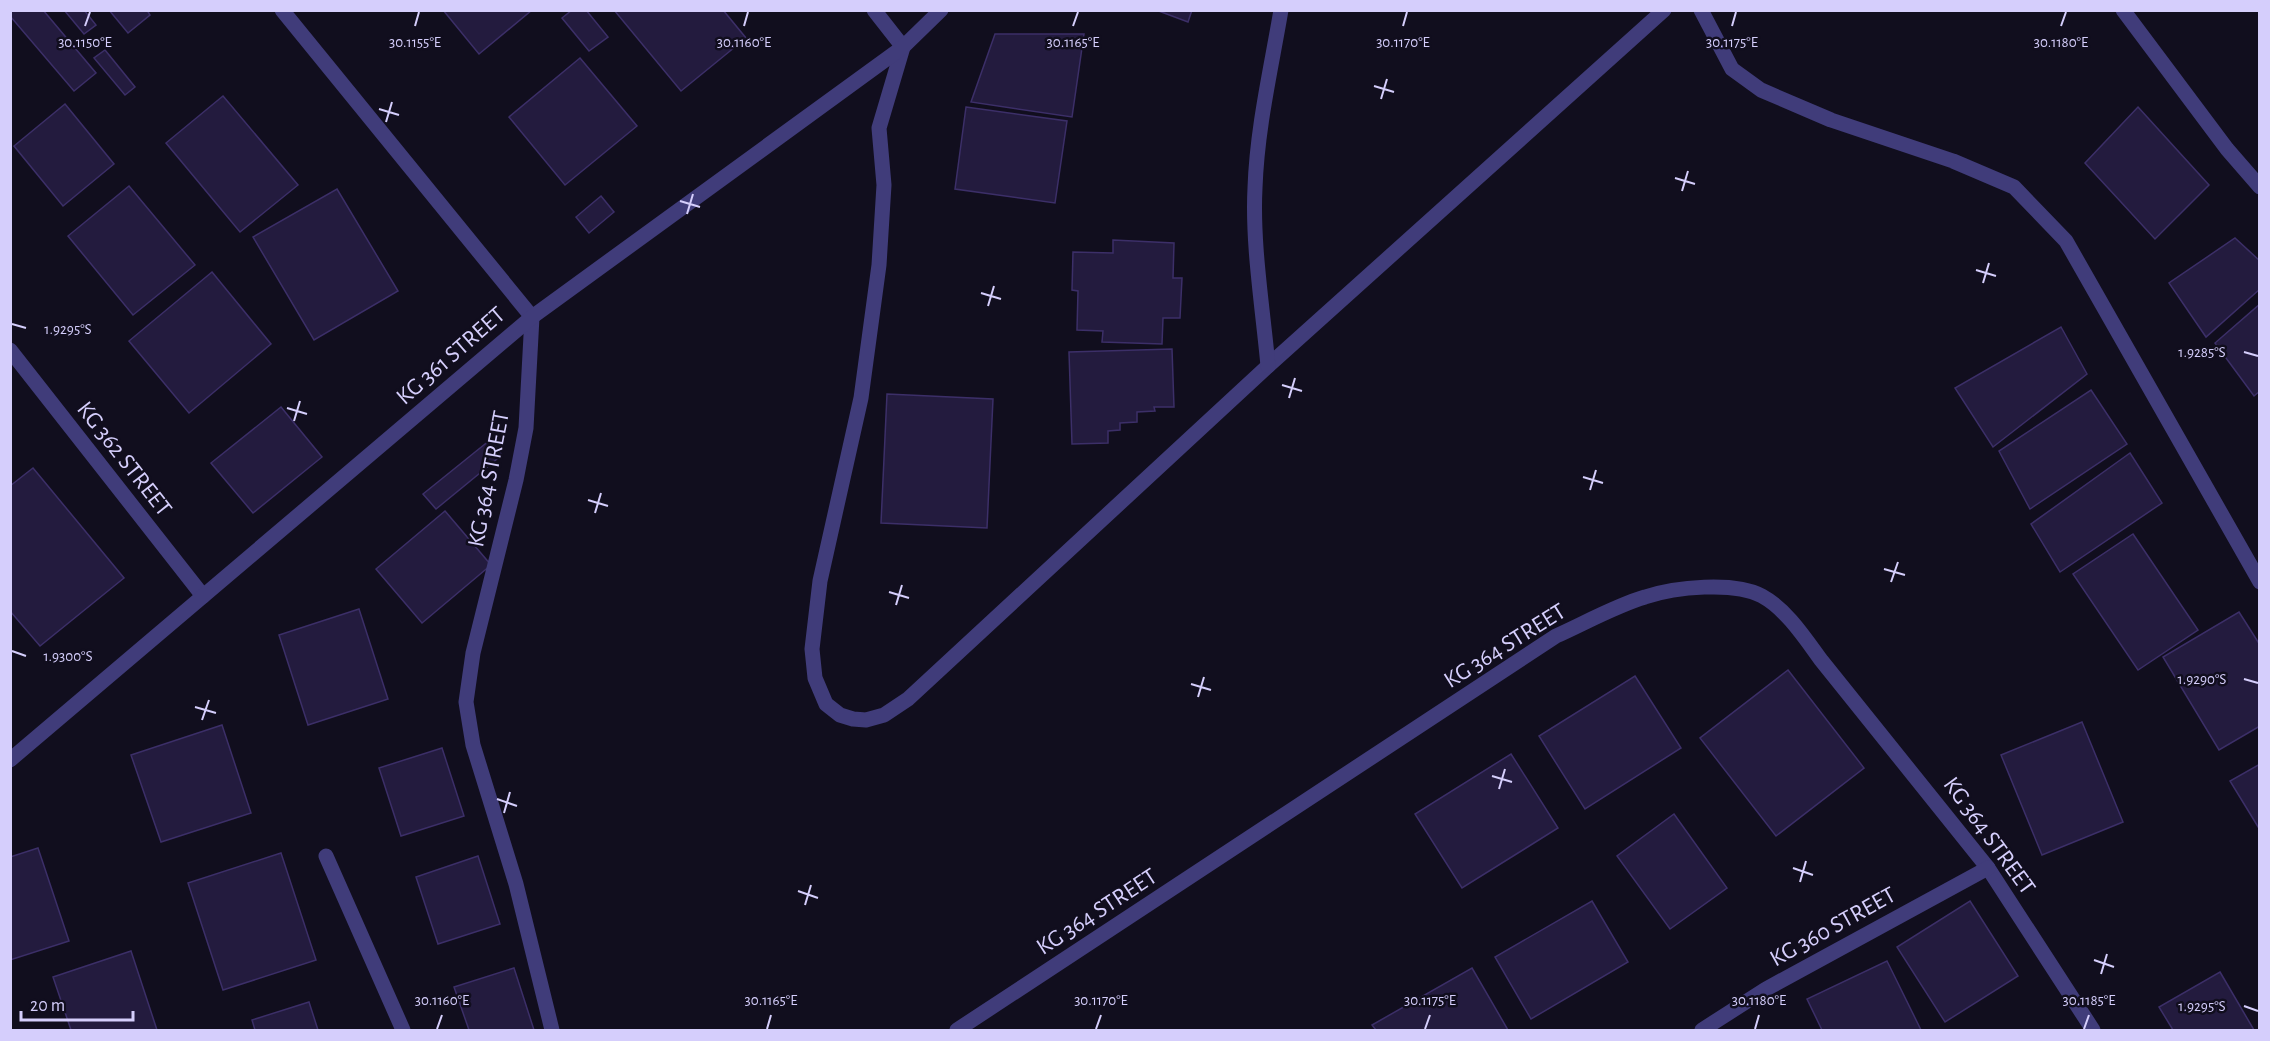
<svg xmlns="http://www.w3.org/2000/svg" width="2270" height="1041" font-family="'Alegreya Sans',sans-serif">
<rect width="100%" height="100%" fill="#110e1e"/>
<!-- building -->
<g fill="#231b3e" stroke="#3c2f68" stroke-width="1.5">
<polygon points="10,10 43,10 96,73 74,91 10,16"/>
<polygon points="64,10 84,10 96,25 84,34"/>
<polygon points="109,10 147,10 150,15 128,33"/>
<polygon points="443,10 532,10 479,54"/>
<polygon points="572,10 586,10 608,37 589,51 562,18"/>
<polygon points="614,10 723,10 746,38 681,91"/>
<polygon points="1156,10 1192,10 1188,22"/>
<polygon points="995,34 1084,34 1072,117 971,102"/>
<polygon points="105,50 135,87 125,95 94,58"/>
<polygon points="580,58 637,126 565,185 509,117"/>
<polygon points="223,96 298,185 240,232 166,143"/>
<polygon points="65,104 114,164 63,206 14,146"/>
<polygon points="966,107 1067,121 1055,203 955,189"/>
<polygon points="2138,107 2209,185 2155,239 2085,163"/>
<polygon points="129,186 195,265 133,315 68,236"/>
<polygon points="337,189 398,291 314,340 253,237"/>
<polygon points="601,196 614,212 589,233 576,217"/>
<polygon points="2235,238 2260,261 2260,289 2206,337 2169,283"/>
<polygon points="1113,240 1174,243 1173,278 1182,278 1180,318 1163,318 1162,344 1102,342 1103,331 1077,330 1078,291 1072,290 1073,252 1113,253"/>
<polygon points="212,272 271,344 189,413 129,341"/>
<polygon points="2260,304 2260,391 2254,396 2215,343"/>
<polygon points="2061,327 2087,374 1993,447 1955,388"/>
<polygon points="1172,349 1174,407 1154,407 1155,411 1137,412 1137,422 1120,423 1120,430 1108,431 1108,443 1072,444 1069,352"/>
<polygon points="2091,390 2127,444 2030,509 1999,451"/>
<polygon points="887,394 993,399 987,528 881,523"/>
<polygon points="281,407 322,457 253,513 211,463"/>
<polygon points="490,440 502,455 436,509 423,494"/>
<polygon points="2130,453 2162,503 2060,572 2031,524"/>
<polygon points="33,468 124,578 40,646 10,611 10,486"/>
<polygon points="445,511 491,565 422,623 376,569"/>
<polygon points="2133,534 2198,630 2138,670 2073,574"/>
<polygon points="359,609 388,699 308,725 279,635"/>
<polygon points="2239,612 2260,645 2260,726 2219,750 2163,657"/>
<polygon points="1788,670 1864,768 1776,836 1700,738"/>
<polygon points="1635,676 1681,748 1585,809 1539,736"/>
<polygon points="2082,722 2123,822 2042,855 2001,755"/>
<polygon points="222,725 251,813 161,842 131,755"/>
<polygon points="442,748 464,816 401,836 379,768"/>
<polygon points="1511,754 1558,828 1462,888 1415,814"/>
<polygon points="2260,764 2260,830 2230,781"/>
<polygon points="1674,814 1727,888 1670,929 1617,856"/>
<polygon points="38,848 69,941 10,960 10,857"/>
<polygon points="281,853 316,960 223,990 188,883"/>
<polygon points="478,856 500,924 438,944 416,877"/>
<polygon points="1592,901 1628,962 1531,1019 1495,957"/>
<polygon points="1970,901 2018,976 1945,1022 1897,947"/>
<polygon points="131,951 157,1030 71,1030 53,977"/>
<polygon points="1887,961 1921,1030 1822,1030 1807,999"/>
<polygon points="514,968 534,1030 469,1030 454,987"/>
<polygon points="1472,968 1508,1030 1376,1030 1372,1025"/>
<polygon points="2220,972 2254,1030 2173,1030 2159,1007"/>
<polygon points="309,1002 318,1030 255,1030 252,1020"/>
</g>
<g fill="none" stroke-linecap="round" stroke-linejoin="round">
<!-- street -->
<g stroke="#403c7a" stroke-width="15">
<polyline points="282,10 532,317 526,428 516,480 473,653 466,702 473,745 516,884 552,1030"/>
<polyline points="874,10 903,47 879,128 884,185 879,265 861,398 820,581 812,649 815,678 826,704 840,715 853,719 866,720 884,715 908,699 1268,366 1664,10"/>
<polyline points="1701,10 1732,69 1761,90 1831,120 1953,161 2014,187 2066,241 2260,582"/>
<polyline points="2123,10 2227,149 2260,187"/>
<polyline points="10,350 203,596"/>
<path d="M1268,366c-5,-56 -16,-122 -13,-178 2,-60 16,-119 26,-178"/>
<polyline points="10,760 532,317 903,47 941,10"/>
<polyline points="326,856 403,1030"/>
<path d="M957,1030l599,-394c27,-12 61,-31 89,-39 30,-10 89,-16 117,-1 24,13 43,42 59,64l167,208 105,162"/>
<polyline points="1702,1030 1766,989 1988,868"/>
</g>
</g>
<!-- ticks -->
<path fill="none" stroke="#d5cefc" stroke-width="2" d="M85,26l5,-14M415,26l4,-14M744,26l4,-14M1073,26l5,-14M1403,26l4,-14M1732,26l4,-14M2061,26l5,-14M1374,86l20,6M1381,99l6,-20M379,109l20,6M386,122l6,-20M1675,178l20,6M1682,191l6,-20M680,201l20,6M687,214l6,-20M1976,270l20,6M1983,283l6,-20M981,293l20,6M988,306l6,-20M12,324l14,4M2244,352l14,4M1282,385l20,6M1289,398l6,-20M287,408l20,6M294,421l6,-20M1583,477l20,6M1590,490l6,-20M588,500l20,6M595,513l6,-20M1884,569l21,6M1891,582l7,-20M889,592l20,6M896,605l6,-20M12,651l14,5M2244,679l14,4M1191,684l20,6M1198,697l6,-20M195,707l21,6M202,720l7,-20M1492,776l20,6M1499,789l6,-20M497,799l20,7M504,813l6,-21M1793,868l20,7M1800,882l6,-21M798,891l20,7M805,905l6,-20M2094,960l20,7M2101,974l6,-20M2244,1006l14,5M437,1029l5,-14M767,1029l4,-14M1096,1029l5,-14M1425,1029l5,-14M1755,1029l4,-14M2084,1029l5,-14"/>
<g text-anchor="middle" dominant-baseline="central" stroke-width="5" stroke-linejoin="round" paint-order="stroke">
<!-- street labels -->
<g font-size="24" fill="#d5cefc" stroke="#110e1e">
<text transform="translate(451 356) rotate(-41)">KG 361 STREET</text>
<text transform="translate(124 459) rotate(52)">KG 362 STREET</text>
<text transform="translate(489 479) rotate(-79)">KG 364 STREET</text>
<text transform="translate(1505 646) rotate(-32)">KG 364 STREET</text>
<text transform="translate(1989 836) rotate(54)">KG 364 STREET</text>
<text transform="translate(1097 912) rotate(-33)">KG 364 STREET</text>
<text transform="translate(1833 927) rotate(-29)">KG 360 STREET</text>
</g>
</g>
<g font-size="15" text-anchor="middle" fill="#d5cefc" stroke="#110e1e" stroke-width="5" stroke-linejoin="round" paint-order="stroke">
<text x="85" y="47">30.1150°E</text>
<text x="415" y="47">30.1155°E</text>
<text x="744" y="47">30.1160°E</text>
<text x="1073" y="47">30.1165°E</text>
<text x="1403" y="47">30.1170°E</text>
<text x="1732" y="47">30.1175°E</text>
<text x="2061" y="47">30.1180°E</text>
<text x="68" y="334">1.9295°S</text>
<text x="2202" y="357">1.9285°S</text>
<text x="68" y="661">1.9300°S</text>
<text x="2202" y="684">1.9290°S</text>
<text x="442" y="1005">30.1160°E</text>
<text x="771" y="1005">30.1165°E</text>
<text x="1101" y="1005">30.1170°E</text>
<text x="1430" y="1005">30.1175°E</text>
<text x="1759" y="1005">30.1180°E</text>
<text x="2089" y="1005">30.1185°E</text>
<text x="2202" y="1011">1.9295°S</text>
</g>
<!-- border -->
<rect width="2270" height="1041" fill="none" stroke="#d5cefc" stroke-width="24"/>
<!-- scale -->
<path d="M21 1011v9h112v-9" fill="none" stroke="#d5cefc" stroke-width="3"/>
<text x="30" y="1011" font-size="18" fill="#d5cefc" stroke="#110e1e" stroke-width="4.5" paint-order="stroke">20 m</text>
</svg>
